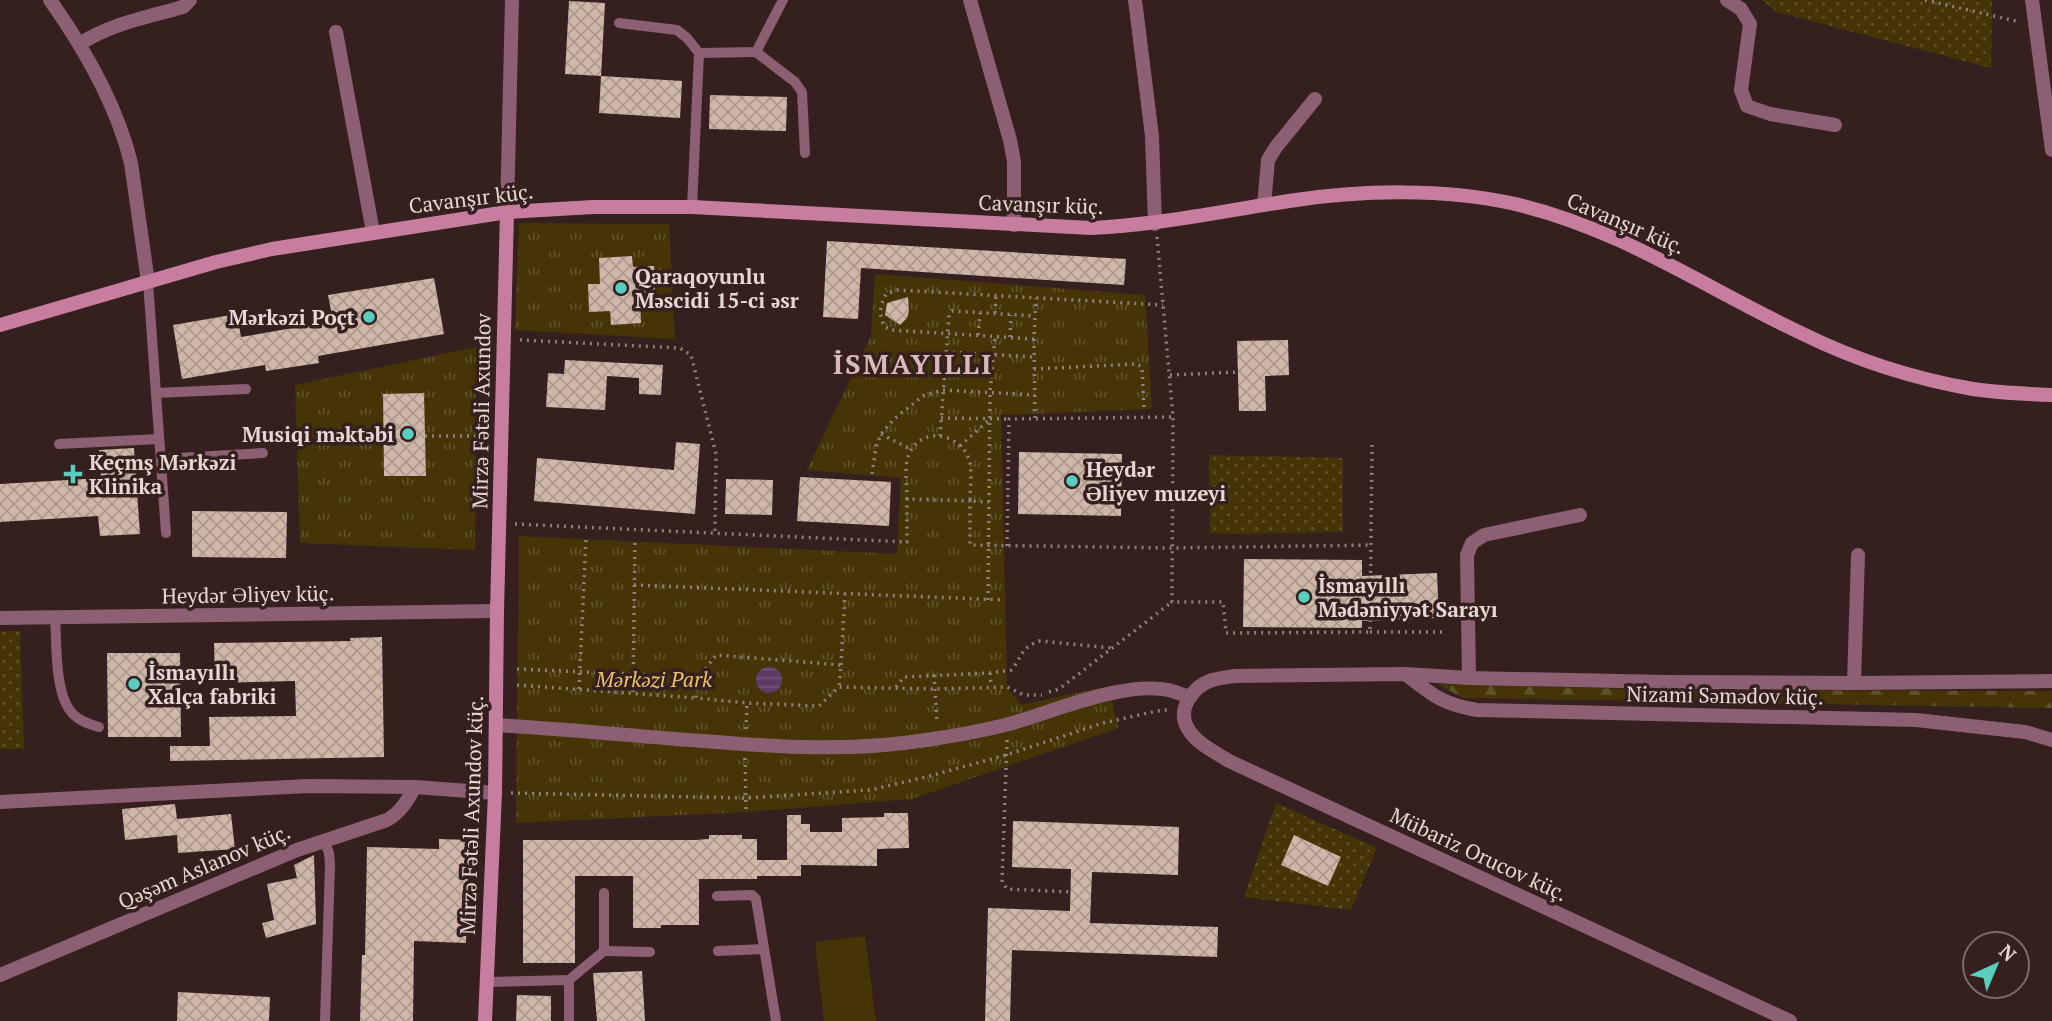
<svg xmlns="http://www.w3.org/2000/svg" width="2052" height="1021" font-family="'PT Serif',serif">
<defs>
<pattern id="grass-dots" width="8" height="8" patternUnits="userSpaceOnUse" patternTransform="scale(1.75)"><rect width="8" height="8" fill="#443406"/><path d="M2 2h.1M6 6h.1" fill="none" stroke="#5f512a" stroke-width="1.8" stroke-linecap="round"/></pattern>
<pattern id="forest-firs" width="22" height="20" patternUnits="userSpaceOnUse" patternTransform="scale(1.75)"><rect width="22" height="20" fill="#443406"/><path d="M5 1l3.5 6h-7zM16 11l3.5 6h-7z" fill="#5f512a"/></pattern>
<pattern id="park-tufts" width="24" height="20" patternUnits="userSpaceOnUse" patternTransform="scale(1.75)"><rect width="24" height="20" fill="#443406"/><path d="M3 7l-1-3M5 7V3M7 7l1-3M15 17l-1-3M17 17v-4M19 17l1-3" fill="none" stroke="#5f512a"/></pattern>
<pattern id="water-rules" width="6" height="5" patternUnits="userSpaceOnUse" patternTransform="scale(1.75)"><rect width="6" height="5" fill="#5e3966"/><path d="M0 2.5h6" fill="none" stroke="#75557b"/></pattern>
<pattern id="building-cross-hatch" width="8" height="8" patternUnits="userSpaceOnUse" patternTransform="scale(1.75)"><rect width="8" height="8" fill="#ceb7a8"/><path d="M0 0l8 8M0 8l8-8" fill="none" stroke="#ac998e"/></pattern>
</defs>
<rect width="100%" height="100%" fill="#35201f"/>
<!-- grass -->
<g fill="url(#grass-dots)">
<polygon points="1762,0 1992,0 1991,68 1777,12"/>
<polygon points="1209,455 1343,458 1343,532 1234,534 1210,533"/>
<polygon points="0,631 20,631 24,749 0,749"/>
<polygon points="1276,803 1377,848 1351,910 1244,897"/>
</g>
<!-- forest -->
<polygon fill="url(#forest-firs)" points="1437,684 1664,690 2052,691 2052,708 1463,698"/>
<!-- park -->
<g fill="url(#park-tufts)">
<polygon points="519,223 669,224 675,339 515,330"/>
<polygon points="875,274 1145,295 1152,409 1001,415 1007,687 1021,705 1109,686 1118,728 912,799 746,812 516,823 519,536 897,554 901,478 807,470 871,336"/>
<polygon points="476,347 475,550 300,543 295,385"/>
</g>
<!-- pitch -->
<polygon fill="#443406" points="865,936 876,1021 824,1021 815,942"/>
<!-- water -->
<circle fill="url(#water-rules)" cx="769" cy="680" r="13"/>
<!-- building -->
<g fill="url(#building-cross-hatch)">
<polygon points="569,1 605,3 601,76 565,74"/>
<polygon points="601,76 682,81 680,118 599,113"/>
<polygon points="710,95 787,97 786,131 709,129"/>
<polygon points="827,241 1126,259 1124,285 861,268 858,319 823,317"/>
<polygon points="632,256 633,267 654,266 655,299 640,300 641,323 611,325 610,311 589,312 588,284 600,284 599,258"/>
<polygon points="434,278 444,334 318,356 319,363 266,371 265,365 182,379 173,325 237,314 241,337 333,321 328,295"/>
<polygon points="908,297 909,311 907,318 900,325 885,315 887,303"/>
<polygon points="1288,340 1289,375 1265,376 1266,411 1239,411 1237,341"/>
<polygon points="565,360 663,365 661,395 639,394 639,378 607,376 605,410 546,407 548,373 564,374"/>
<polygon points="424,393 426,476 384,476 383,394"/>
<polygon points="676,442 700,444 695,514 534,501 537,458 674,470"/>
<polygon points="134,448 140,534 100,536 98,516 0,522 0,484 101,478 99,450"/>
<polygon points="1019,452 1122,454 1121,516 1018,514"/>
<polygon points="800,477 891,482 889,526 797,521"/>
<polygon points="726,479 773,480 772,515 725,514"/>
<polygon points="192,511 287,512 286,558 192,557"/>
<polygon points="1244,559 1362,560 1362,576 1437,573 1439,618 1362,621 1362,628 1243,627"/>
<polygon points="382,637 384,757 170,761 170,746 210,746 209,717 296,716 295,681 215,683 214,643 351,641 350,638"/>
<polygon points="107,653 180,653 181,737 108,737"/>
<polygon points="175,804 177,819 231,814 235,849 178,853 177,835 125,840 122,809"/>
<polygon points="884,813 908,813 909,848 877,849 877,866 801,865 801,876 757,876 757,879 699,879 699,925 661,925 661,928 633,928 633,876 575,876 575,963 523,963 523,840 695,840 709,839 709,835 742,835 742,839 757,839 757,860 787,860 787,815 801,815 801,824 810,824 810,832 842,832 842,818 884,817"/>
<polygon points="1013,821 1179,827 1178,875 1092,872 1090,923 1218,927 1217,957 1012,950 1010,1021 985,1021 988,908 1070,911 1071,869 1012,867"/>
<polygon points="1294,835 1341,857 1328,886 1281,865"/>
<polygon points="439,839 469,840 466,943 414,941 413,1021 360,1021 362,955 365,955 367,847 439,849"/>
<polygon points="314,855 316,924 266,938 262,923 274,920 267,884 297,878 294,865"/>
<polygon points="642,971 645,1021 597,1021 593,973"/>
<polygon points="178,992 270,997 269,1021 177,1021"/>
<polygon points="517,995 551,996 551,1021 516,1021"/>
</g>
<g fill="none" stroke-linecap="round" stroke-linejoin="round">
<!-- path -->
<g stroke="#917f7e" stroke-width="3.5" stroke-dasharray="2 5" stroke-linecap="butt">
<polyline points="1925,0 2020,22"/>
<polyline points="1157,237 1173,417 1172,602 1223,602 1226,633 1370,632 1372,445"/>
<polyline points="995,313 996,296"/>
<polyline points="978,335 980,313"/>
<polyline points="1010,337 1011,315"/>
<path d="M1034,339l-143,-9 -6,-3c-7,-12 -5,-21 1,-33l12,-4 265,15"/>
<polyline points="520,340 680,348 691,355 716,454 715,533"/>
<polyline points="946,352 1034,357"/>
<polyline points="1034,369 1137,364 1142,367 1144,409"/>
<polyline points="1170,375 1238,372"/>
<polyline points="941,418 1009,419"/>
<polyline points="1035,418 1034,339 1036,298"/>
<polyline points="881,434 910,449"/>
<polyline points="425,436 488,436"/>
<polyline points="940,436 949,315 952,311 1035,316"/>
<polyline points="960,446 990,419"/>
<polyline points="872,474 876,447 881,434 894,419 923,396 943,390 1035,395"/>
<path d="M907,499c0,-15 -4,-36 4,-49 15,-25 53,-14 59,13 2,11 0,26 0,38l19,1"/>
<polyline points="515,524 907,542 907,499 970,501 970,545 1172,548 1371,545"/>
<polyline points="1007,546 1009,419 1173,417"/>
<polyline points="634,585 1004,600"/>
<polyline points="988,600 990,392 995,337"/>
<polyline points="1370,632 1447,632"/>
<polyline points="841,665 845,594"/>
<polyline points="517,669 632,674 697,680 696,698 747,703 819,706 839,687 935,689 1007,687 1024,695 1042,695"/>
<polyline points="990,673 991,687"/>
<polyline points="934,675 937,722"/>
<polyline points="697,680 716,655 841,665 839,687"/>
<polyline points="517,685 696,698"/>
<path d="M896,687l8,-10 86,-4 21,-3c12,-13 9,-23 29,-29l72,7"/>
<polyline points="579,689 586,539"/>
<polyline points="633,692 635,541"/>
<polyline points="1049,692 1059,689 1172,602"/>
<polyline points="746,729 747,703"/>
<polyline points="1007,740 1002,882 1007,889 1071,892"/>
<polyline points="745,758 746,812"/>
<polyline points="511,793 745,798 870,790 922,778 1006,755 1103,723 1157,711 1168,710"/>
</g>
<!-- service -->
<g stroke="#8d5f73" stroke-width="10">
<polyline points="619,23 677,30 687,38 699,53 692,207"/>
<polyline points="756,52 795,82 802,92 805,153"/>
<polyline points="699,53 756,52 783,0"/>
<polyline points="148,282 166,533"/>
<polyline points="156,393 246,389"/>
<polyline points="59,444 159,439"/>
<polyline points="161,459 263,453"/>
<path d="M55,617c2,26 -1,80 19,98 7,7 16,9 25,12"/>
<polyline points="324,840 329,853 330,865 325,1021"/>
<polyline points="717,896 752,895 756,899 776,1021"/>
<polyline points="604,951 650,952"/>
<polyline points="718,951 764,949"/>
<polyline points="487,982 569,980 604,951 604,893"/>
<polyline points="569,1021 569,980"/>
</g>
<!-- pedestrian -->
<path stroke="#8d5f73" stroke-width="14" d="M496,725c69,4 138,11 207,16 75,6 148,11 223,-1 27,-4 56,-9 83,-16 46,-13 114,-43 160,-34 7,2 14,5 21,7"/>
<!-- minor -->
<g stroke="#8d5f73" stroke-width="14">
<path d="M50,0c34,48 67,106 81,163l17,119"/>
<polyline points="970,0 1010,140 1014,162 1014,225"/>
<polyline points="1135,0 1152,136 1155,224"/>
<polyline points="1727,0 1741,9 1750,24 1741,90 1747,106 1770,114 1835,125"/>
<polyline points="2032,0 2052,150"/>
<polyline points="336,32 373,232"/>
<path d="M80,44c30,-20 68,-27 103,-37l7,-7"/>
<polyline points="1264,205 1268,160 1276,147 1315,99"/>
<polyline points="507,212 512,0"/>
<polyline points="1469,678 1467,555 1472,543 1484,535 1580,515"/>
<polyline points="1854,683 1858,555"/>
<path d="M0,975l297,-125 90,-30c14,-8 20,-19 28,-33"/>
</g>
<!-- tertiary -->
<g stroke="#8d5f73" stroke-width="14">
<polyline points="0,618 497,611"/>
<path d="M1405,674c28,21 36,30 72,36l439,10 109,12 27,8"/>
<polyline points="0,802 308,786 415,787 495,793"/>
<path d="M1790,1021l-561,-260c-14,-9 -34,-18 -42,-34 -10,-19 7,-41 25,-47 7,-2 15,-3 22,-4l171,-2 64,4 197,4 188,1 198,-2"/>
</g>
<!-- secondary -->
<g stroke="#c77e9e" stroke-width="14">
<path d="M0,325l216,-63 56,-13 235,-37 86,-5h99l399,21c67,-3 132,-17 198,-27 71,-11 156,-13 226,3 105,24 192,85 288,130 53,26 112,45 170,55 26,4 53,5 79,6"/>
<polyline points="485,1021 495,793 497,611 507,212"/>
</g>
</g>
<!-- markers -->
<g fill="#5acebe" stroke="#35201f" stroke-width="2.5">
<circle cx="621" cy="288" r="7"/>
<circle cx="369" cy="317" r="7"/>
<circle cx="408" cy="434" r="7"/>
<path d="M69.5 463.5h7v7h7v7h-7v7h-7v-7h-7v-7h7z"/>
<circle cx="1072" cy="481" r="7"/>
<circle cx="1304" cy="597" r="7"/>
<circle cx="134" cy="684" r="7"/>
</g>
<g text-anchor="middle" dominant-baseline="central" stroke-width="7" stroke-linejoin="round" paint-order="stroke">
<!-- street labels -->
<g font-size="21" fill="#e6d7d6" stroke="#35201f">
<text transform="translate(471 198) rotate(-7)">Cavanşır küç.</text>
<text transform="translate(1041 204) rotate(2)">Cavanşır küç.</text>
<text transform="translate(1626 223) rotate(23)">Cavanşır küç.</text>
<text transform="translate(481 411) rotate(-89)">Mirzə Fətəli Axundov</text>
<text transform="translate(248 594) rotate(-1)">Heydər Əliyev küç.</text>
<text transform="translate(1725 695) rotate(1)">Nizami Səmədov küç.</text>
<text transform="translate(471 815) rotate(-88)">Mirzə Fətəli Axundov küç.</text>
<text transform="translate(1479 854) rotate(25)">Mübariz Orucov küç.</text>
<text transform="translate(204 866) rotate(-23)">Qəşəm Aslanov küç.</text>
</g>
<!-- poi labels -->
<g font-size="21" font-weight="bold" fill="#e6d7d6" stroke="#35201f" text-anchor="start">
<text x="635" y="276">Qaraqoyunlu<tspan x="635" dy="24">Məscidi 15-ci əsr</tspan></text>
<text x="355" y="317" text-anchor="end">Mərkəzi Poçt</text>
<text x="394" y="434" text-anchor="end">Musiqi məktəbi</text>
<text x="89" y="462">Keçmş Mərkəzi<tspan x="89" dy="24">Klinika</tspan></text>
<text x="1086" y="469">Heydər<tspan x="1086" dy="24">Əliyev muzeyi</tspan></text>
<text x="1318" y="585">İsmayıllı<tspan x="1318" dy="24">Mədəniyyət Sarayı</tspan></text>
<text x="148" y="672">İsmayıllı<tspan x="148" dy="24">Xalça fabriki</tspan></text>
</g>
<!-- park labels -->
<g font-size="21" font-style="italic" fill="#e8c369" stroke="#35201f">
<text x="654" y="679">Mərkəzi Park</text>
</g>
<!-- district labels -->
<g font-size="28" font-weight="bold" letter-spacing="2" fill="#d8bbb8" stroke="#35201f">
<text x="913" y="363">İSMAYILLI</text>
</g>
</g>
<!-- north arrow -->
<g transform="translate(1996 965) rotate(44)"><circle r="33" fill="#35201f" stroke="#7c6968" stroke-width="2"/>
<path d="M0-5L12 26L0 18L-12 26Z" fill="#5acebe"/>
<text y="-10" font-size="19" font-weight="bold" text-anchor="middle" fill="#e6d7d6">N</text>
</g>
</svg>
